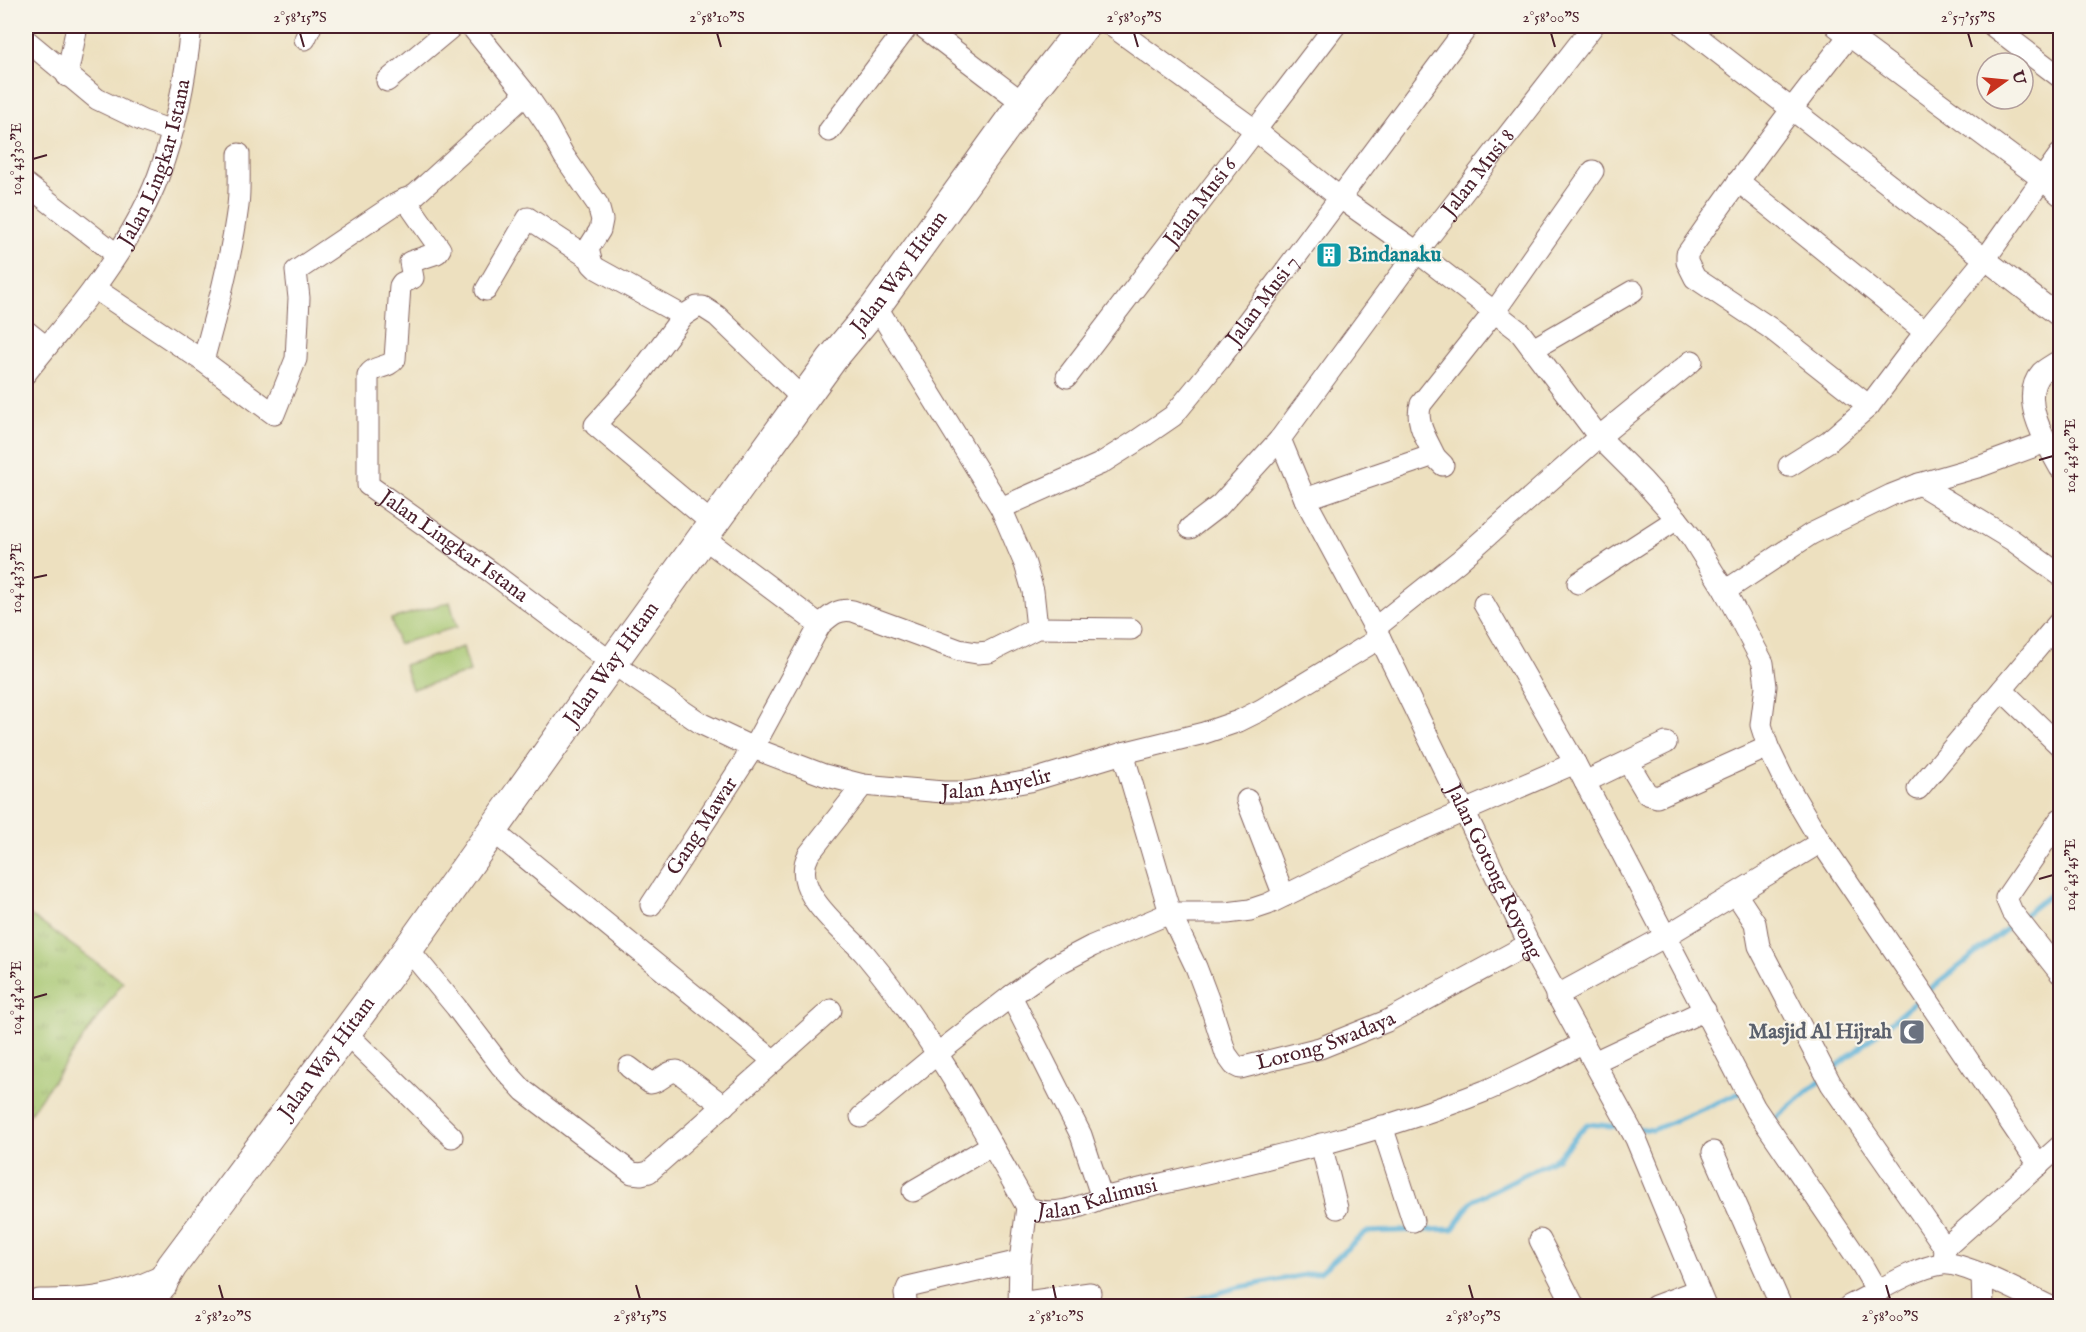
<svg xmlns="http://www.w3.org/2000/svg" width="2086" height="1332" font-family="'IM FELL English',serif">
<defs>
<pattern id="grass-tufts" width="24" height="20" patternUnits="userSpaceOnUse" patternTransform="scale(1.5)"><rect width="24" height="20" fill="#a6c66f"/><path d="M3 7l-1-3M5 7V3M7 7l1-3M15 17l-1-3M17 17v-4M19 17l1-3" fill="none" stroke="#89a05b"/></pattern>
</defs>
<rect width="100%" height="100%" fill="#f7f3e8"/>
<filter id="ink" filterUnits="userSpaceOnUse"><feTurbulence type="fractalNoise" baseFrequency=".0167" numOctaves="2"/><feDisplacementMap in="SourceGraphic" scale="12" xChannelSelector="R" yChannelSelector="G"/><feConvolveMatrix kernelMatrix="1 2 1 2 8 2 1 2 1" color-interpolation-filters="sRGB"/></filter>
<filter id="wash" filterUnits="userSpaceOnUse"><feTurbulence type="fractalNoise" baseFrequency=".008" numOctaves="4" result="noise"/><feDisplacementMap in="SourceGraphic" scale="24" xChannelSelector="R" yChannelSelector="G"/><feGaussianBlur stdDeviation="1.35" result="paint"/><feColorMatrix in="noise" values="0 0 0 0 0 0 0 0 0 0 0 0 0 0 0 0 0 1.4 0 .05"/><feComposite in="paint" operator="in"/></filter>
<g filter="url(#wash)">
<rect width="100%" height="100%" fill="#ede0bf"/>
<!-- grass -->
<polygon fill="url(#grass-tufts)" stroke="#78724d" stroke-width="1.5" points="26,912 123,982 26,1119"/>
<!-- pitch -->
<g fill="#a6c66f" stroke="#78724d" stroke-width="1.5">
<polygon points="450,602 457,627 398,644 391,619"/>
<polygon points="463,647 470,672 412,689 404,665"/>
</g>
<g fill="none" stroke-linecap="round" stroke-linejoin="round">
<!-- stream -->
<g stroke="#5bb1d7" stroke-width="5">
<polyline points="2021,917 2060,887"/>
<polyline points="1927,992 2014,923"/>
<polyline points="1830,1072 1920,998"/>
<polyline points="1772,1122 1823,1078"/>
<polyline points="1636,1128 1653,1130 1742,1092"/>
<polyline points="1173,1306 1236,1288 1320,1272 1366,1232 1453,1229 1472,1201 1557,1158 1587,1124 1624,1127"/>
</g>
</g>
</g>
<g filter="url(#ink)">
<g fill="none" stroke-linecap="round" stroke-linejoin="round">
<defs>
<g id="street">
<polyline points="471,26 526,94 547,125 564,156 598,205 602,220 600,230 588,249 592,264 596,268 683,316 697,307 703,307 717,316 803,399"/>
<polyline points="922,26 1023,103"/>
<polyline points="1112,26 1255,130 1339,197 1417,252 1519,331 1599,437 1643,481 1677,519 1692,538 1725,591 1763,663 1766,686 1761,725 1768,747 1782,776 1821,842 2039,1165"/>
<polyline points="1684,26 2060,317"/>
<polyline points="1836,26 2041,178 2060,195"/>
<path d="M1857,26c-60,74 -116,150 -170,228v8l8,16 75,50 99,78"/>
<polyline points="1993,26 2060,77"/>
<polyline points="305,39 311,26"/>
<polyline points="26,40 97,99 143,121 172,131"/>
<polyline points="67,76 77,26"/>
<polyline points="387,81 453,26"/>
<polyline points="829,131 908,26"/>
<polyline points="1738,181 1925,332"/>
<polyline points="26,184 116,254"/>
<path id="s1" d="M405,199l35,50 -3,4 -27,9 3,16 -11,5 -2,3 -5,73c-7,10 -22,6 -27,17v109l123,87 121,91 90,61 51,24 71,27 39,10 80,7h24l63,-11 93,-28 81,-20 35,-12 22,-11 119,-72"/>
<polyline points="94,288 203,361 274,414 296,359 299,298 296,271 394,205 415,195 526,94"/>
<polyline points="486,290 528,218 589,258"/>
<polyline points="683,316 632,384 595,425 713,524"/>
<polyline points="26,331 46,347"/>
<polyline points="1533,349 1633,291"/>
<path d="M2060,360c-5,4 -14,8 -19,13 -23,25 6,71 19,95"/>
<path d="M203,361c14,-51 28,-102 35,-155 2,-17 1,-35 1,-52"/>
<path id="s2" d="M26,373c22,-29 47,-56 68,-85 25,-34 49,-72 64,-111 18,-48 28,-101 33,-151"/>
<path id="s3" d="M1067,377l268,-351"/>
<path id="s4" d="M1280,439l25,60 75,139 149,306 107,195 69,167"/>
<path d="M1435,457c-7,-16 -21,-35 -14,-53l74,-93 98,-140"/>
<polyline points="1789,466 1829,441 1869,406 1925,332 1986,258 2060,154"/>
<polyline points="1919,484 2012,540 2060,575"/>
<polyline points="1305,499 1428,457 1435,457 1443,465"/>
<path id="s5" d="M1001,508l99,-44 38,-24 35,-24 45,-55 250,-335"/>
<path id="s6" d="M1190,528l30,-23 60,-66 137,-187 176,-226"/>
<polyline points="704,538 820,625"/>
<polyline points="1578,583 1677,519"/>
<polyline points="1725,591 1811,534 1891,495 1919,484 1981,466 2046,442"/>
<polyline points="1484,604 1575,763 1755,1108 1862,1265 1878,1293"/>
<polyline points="1037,628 1131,629"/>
<polyline points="1375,628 1459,561 1599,437 1692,361"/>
<polyline points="2002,690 2060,746"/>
<path id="s7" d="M1123,753l47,160 26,54 14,37 16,50 8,11 6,3 80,-20 67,-27 142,-77"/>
<polyline points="1628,762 1647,794 1657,797 1768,747"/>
<polyline points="1585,782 1666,743"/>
<path id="s8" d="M863,785l-54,69c-21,37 34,75 56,100 64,77 113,166 162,253 25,11 50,1 75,-9 128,-31 260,-58 383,-107 33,-14 66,-31 99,-48"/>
<polyline points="1918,789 2060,621"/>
<polyline points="1247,800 1284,896"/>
<polyline points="2060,819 2006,898 2012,912 2060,973"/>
<polyline points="1736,894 1755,923 1759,946 1831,1084 1945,1248 1944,1263"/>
<path id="s9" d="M651,905l102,-157 67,-123c10,-9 18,-17 33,-14l106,39 18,3 12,-1 48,-24 -4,-37 -8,-27 -24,-56 -125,-202"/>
<polyline points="408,949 456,1007 501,1066 524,1091 632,1173 641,1174 649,1172 774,1061 493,831"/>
<polyline points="1011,996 1081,1135 1102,1198"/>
<polyline points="1556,996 1666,936 1821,842"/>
<polyline points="346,1033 452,1137"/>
<polyline points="774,1061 831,1010"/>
<polyline points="1594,1062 1705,1010"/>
<path d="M629,1067l21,16c11,-1 16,-12 27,-12l47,35"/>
<polyline points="861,1117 937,1054 1011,996 1052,967 1092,946 1170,913 1227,913 1250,910 1268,904 1393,842 1575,763"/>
<polyline points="1382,1126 1413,1221"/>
<polyline points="1321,1144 1337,1208"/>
<polyline points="1713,1152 1781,1306"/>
<polyline points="913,1191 992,1145"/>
<polyline points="1540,1240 1574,1306"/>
<polyline points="1945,1248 2060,1146"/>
<polyline points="1982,1275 1983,1306"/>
<polyline points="1019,1303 1090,1293"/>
<polyline points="907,1306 905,1294 908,1287 1020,1261"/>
<polyline points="1019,1306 1020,1261 1027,1207"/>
<polyline points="1655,1306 1698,1290"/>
<path d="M1849,1306c27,-13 64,-38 93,-42 22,-3 85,32 107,42"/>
</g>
<g id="secondary">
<path id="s10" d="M149,1304l23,-38 236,-317 204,-286 220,-304 44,-53 147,-203 61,-77"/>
</g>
<path id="highway" d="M40,1306c47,0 78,-3 121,-23"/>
</defs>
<!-- street casing -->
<use href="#street" stroke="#83635f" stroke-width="23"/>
<!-- secondary casing -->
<use href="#secondary" stroke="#83635f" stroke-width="32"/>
<!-- highway casing -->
<use href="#highway" stroke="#83635f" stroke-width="35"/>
<!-- street -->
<use href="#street" stroke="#fff" stroke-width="21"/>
<!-- secondary -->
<use href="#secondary" stroke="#fff" stroke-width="30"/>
<!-- highway -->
<use href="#highway" stroke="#fff" stroke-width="33"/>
</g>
</g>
<!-- ticks -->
<path fill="none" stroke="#4a1f2b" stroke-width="2" d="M300,33l4,14M717,33l4,14M1134,33l4,14M1551,33l4,14M1968,33l4,14M33,159l14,-4M2039,460l14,-4M33,578l14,-3M2039,879l14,-4M33,998l14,-4M219,1285l4,14M636,1285l4,14M1053,1285l3,14M1469,1285l4,14M1886,1285l4,14"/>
<!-- icons -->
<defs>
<symbol id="building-square" viewBox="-11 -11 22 22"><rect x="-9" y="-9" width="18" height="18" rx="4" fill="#0f9aa8" stroke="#f7f3e8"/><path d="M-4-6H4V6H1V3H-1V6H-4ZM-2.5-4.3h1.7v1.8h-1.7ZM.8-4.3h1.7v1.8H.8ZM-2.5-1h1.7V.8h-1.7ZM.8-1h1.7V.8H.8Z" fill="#fff"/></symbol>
<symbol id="mosque-square" viewBox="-11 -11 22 22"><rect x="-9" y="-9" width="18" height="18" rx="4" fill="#6b7280" stroke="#f7f3e8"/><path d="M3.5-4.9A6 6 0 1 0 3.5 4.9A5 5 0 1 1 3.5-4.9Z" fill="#fff"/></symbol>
</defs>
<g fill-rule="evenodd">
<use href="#building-square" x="1314" y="240" width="30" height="30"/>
<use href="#mosque-square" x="1897" y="1017" width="30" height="30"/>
</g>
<g text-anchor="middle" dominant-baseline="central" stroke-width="4.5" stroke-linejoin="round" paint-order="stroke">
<!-- street labels -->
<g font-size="21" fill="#4a1f2b" stroke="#f7f3e8">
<text stroke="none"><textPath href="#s2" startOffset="250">Jalan Lingkar Istana</textPath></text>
<text stroke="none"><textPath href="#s6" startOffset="459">Jalan Musi 8</textPath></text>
<text stroke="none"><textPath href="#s3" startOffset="220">Jalan Musi 6</textPath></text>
<text stroke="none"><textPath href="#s10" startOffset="1276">Jalan Way Hitam</textPath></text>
<text stroke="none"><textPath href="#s5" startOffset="342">Jalan Musi 7</textPath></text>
<text stroke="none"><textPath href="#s1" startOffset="447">Jalan Lingkar Istana</textPath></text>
<text stroke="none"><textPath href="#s10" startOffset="790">Jalan Way Hitam</textPath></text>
<text stroke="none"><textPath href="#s1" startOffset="1059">Jalan Anyelir</textPath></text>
<text stroke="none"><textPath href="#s9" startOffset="94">Gang Mawar</textPath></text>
<text stroke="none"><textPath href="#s4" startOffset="483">Jalan Gotong Royong</textPath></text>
<text stroke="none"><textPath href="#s7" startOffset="429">Lorong Swadaya</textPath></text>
<text stroke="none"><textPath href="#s10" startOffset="304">Jalan Way Hitam</textPath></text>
<text stroke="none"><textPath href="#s8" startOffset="584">Jalan Kalimusi</textPath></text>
</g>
<!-- culture labels -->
<g font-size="21" font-weight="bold" fill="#0d838f" stroke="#f7f3e8" text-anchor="start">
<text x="1348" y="255">Bindanaku</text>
</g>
<!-- worship labels -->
<g font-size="21" font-weight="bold" fill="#5b616d" stroke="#f7f3e8" text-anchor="end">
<text x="1892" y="1032">Masjid Al Hijrah</text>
</g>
</g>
<!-- margin -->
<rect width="2086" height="1332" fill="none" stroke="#f7f3e8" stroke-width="66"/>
<!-- north arrow -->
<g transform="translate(2005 81) rotate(75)"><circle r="28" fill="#f7f3e8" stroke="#b29e9c" stroke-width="1.5"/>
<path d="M0-4.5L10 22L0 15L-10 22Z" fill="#c8321e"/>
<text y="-9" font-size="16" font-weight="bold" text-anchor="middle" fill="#4a1f2b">U</text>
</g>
<rect x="33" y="33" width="2020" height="1266" fill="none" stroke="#4a1f2b" stroke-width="2"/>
<g font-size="15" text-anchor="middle" fill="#4a1f2b">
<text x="300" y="22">2°58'15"S</text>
<text x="717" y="22">2°58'10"S</text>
<text x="1134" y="22">2°58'05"S</text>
<text x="1551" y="22">2°58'00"S</text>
<text x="1968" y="22">2°57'55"S</text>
<text transform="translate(16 159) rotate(-90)" y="5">104°43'30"E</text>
<text transform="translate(2070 456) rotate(-90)" y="5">104°43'40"E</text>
<text transform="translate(16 578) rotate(-90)" y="5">104°43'35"E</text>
<text transform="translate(2070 875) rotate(-90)" y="5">104°43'45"E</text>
<text transform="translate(16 998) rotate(-90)" y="5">104°43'40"E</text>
<text x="223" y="1321">2°58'20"S</text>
<text x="640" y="1321">2°58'15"S</text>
<text x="1056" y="1321">2°58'10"S</text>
<text x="1473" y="1321">2°58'05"S</text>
<text x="1890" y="1321">2°58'00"S</text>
</g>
</svg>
